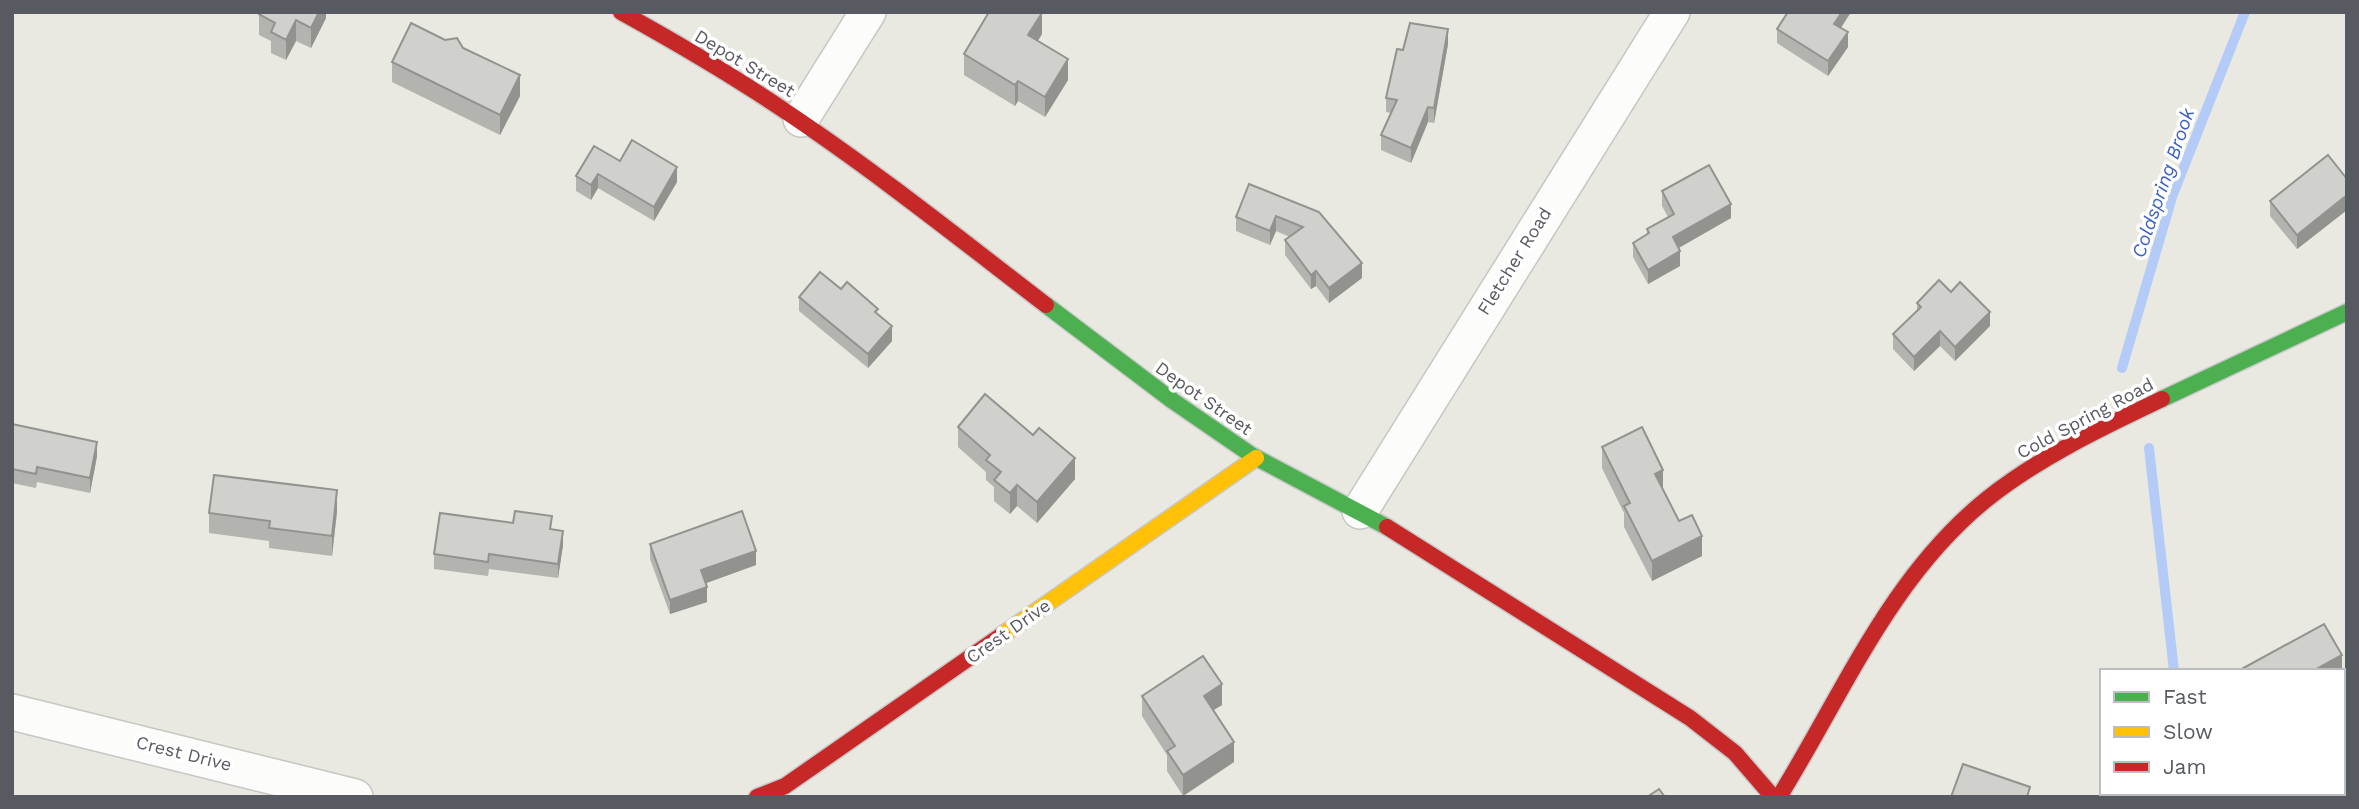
<svg xmlns="http://www.w3.org/2000/svg" width="2359" height="809" font-family="'Work Sans',sans-serif">
<rect width="100%" height="100%" fill="#e9e9e2"/>
<g fill="none" stroke-linecap="round" stroke-linejoin="round">
<!-- stream -->
<g stroke="#b3cbf6" stroke-width="10">
<polyline points="2122,368 2172,197 2245,12"/>
<polyline points="2149,448 2174,671"/>
<polyline points="2220,793 2222,797"/>
</g>
<defs>
<g id="street">
<polyline points="801,119 868,12"/>
<polyline points="1360,511 1672,12"/>
<polyline points="12,712 355,797"/>
</g>
<g id="fast">
<polyline points="1046,305 1173,401 1253,456 1387,527"/>
<polyline points="2162,399 2347,312"/>
</g>
<polyline id="slow" points="1002,635 1256,458"/>
<g id="jam">
<path d="M621,12c56,31 111,63 164,99 90,60 175,128 261,194"/>
<polyline points="1387,527 1690,718 1735,753 1773,797"/>
<polyline points="757,797 785,786 1002,635"/>
<path d="M1779,797c64,-103 111,-220 208,-298 53,-42 114,-71 175,-100"/>
</g>
</defs>
<!-- street casing -->
<use href="#street" stroke="#c6c6c5" stroke-width="38"/>
<!-- fast casing -->
<use href="#fast" stroke="#c8c8c8" stroke-width="19"/>
<!-- slow casing -->
<use href="#slow" stroke="#c8c8c8" stroke-width="19"/>
<!-- jam casing -->
<use href="#jam" stroke="#c8c8c8" stroke-width="19"/>
<!-- street -->
<use href="#street" stroke="#fcfcfb" stroke-width="35"/>
<!-- fast -->
<use href="#fast" stroke="#4caf50" stroke-width="16"/>
<!-- slow -->
<use href="#slow" stroke="#ffc107" stroke-width="16"/>
<!-- jam -->
<use href="#jam" stroke="#c62828" stroke-width="16"/>
</g>
<!-- wall -->
<g fill="#b3b3af">
<polygon points="255,12 326,12 326,18 311,48 296,41 286,60 271,53 271,41 259,35 259,14"/>
<polygon points="1788,12 1851,12 1841,28 1848,47 1828,76 1777,43 1777,29"/>
<polygon points="1042,34 1038,41 1068,80 1045,117 1018,101 1015,106 964,75 964,54"/>
<polygon points="445,40 463,48 520,96 500,135 392,82 392,62"/>
<polygon points="1448,44 1434,123 1428,122 1411,163 1381,150 1381,135 1391,113 1386,112 1386,98 1403,50"/>
<polygon points="620,161 677,182 654,221 598,188 591,200 576,191 576,176"/>
<polygon points="2347,179 2347,210 2297,249 2270,216 2270,201"/>
<polygon points="1662,191 1731,218 1679,248 1680,266 1648,284 1633,257 1633,243 1647,235 1647,229 1668,217 1662,206"/>
<polygon points="1319,212 1362,278 1329,303 1316,286 1311,289 1285,255 1285,240 1290,237 1276,231 1270,245 1236,231 1236,217"/>
<polygon points="1951,292 1990,326 1955,361 1940,346 1914,371 1893,349 1893,334 1917,311 1917,303"/>
<polygon points="799,297 878,315 892,341 868,368 799,311"/>
<polygon points="12,424 97,456 90,493 37,482 36,488 12,483"/>
<polygon points="958,427 1075,479 1037,523 1017,506 1010,514 994,501 994,487 986,480 986,472 958,447"/>
<polygon points="1602,447 1663,489 1679,521 1702,556 1652,581 1624,527 1624,513 1602,468"/>
<polygon points="337,511 332,556 269,548 269,541 209,533 209,513"/>
<polygon points="552,529 563,545 558,578 489,569 488,576 434,569 434,554"/>
<polygon points="650,544 756,565 706,583 707,602 670,614 650,559"/>
<polygon points="1142,696 1222,705 1213,710 1234,762 1183,796 1167,771 1167,755 1142,716"/>
</g>
<!-- shaded-wall -->
<g fill="#92928f">
<polygon points="319,12 326,12 326,18 311,48 311,28"/>
<polygon points="1842,12 1851,12 1834,38 1834,24"/>
<polygon points="1042,13 1042,34 1028,56 1028,35"/>
<polygon points="296,20 296,41 286,60 286,40"/>
<polygon points="1448,29 1448,44 1434,123 1434,108"/>
<polygon points="1848,32 1848,47 1828,76 1828,61"/>
<polygon points="1068,59 1068,80 1045,117 1045,97"/>
<polygon points="520,75 520,96 500,135 500,115"/>
<polygon points="1018,81 1018,101 1015,106 1015,85"/>
<polygon points="1428,107 1428,122 1411,163 1411,148"/>
<polygon points="677,167 677,182 654,221 654,207"/>
<polygon points="598,174 598,188 591,200 591,185"/>
<polygon points="2347,195 2347,210 2297,249 2297,235"/>
<polygon points="1731,204 1731,218 1673,251 1673,237"/>
<polygon points="1276,216 1276,231 1270,245 1270,231"/>
<polygon points="1680,251 1680,266 1648,284 1648,270"/>
<polygon points="1362,263 1362,278 1329,303 1329,288"/>
<polygon points="1316,271 1316,286 1311,289 1311,275"/>
<polygon points="1990,312 1990,326 1955,361 1955,347"/>
<polygon points="892,326 892,341 868,368 868,354"/>
<polygon points="1940,331 1940,346 1914,371 1914,357"/>
<polygon points="97,442 97,456 90,493 90,478"/>
<polygon points="1075,458 1075,479 1037,523 1037,502"/>
<polygon points="1663,470 1663,491 1655,474"/>
<polygon points="1017,485 1017,506 1010,514 1010,493"/>
<polygon points="337,490 337,511 332,556 332,536"/>
<polygon points="563,531 563,545 558,578 558,564"/>
<polygon points="1702,536 1702,556 1652,581 1652,561"/>
<polygon points="756,551 756,565 701,585 701,570"/>
<polygon points="707,587 707,602 670,614 670,600"/>
<polygon points="2342,655 2342,670 2340,671 2313,671"/>
<polygon points="1222,684 1222,705 1204,716 1204,696"/>
<polygon points="1234,742 1234,762 1183,796 1183,775"/>
</g>
<!-- building -->
<g fill="#d0d0cc" stroke="#92928f" stroke-width="2">
<polygon points="260,12 319,12 311,28 296,20 286,40 271,32 275,23 259,14"/>
<polygon points="989,12 1042,13 1028,35 1068,59 1045,97 1018,81 1015,85 964,54"/>
<polygon points="1788,12 1842,12 1834,24 1848,32 1828,61 1777,29"/>
<polygon points="411,23 445,40 457,38 463,48 520,75 500,115 392,62"/>
<polygon points="1410,23 1448,29 1434,108 1428,107 1411,148 1381,135 1397,100 1386,98 1397,49 1403,50"/>
<polygon points="632,140 677,167 654,207 598,174 591,185 576,176 594,146 620,161"/>
<polygon points="2328,155 2347,179 2347,195 2297,235 2270,201"/>
<polygon points="1709,165 1731,204 1673,237 1680,251 1648,270 1633,243 1649,233 1647,229 1674,214 1662,191"/>
<polygon points="1249,184 1319,212 1362,263 1329,288 1316,271 1311,275 1285,240 1303,227 1276,216 1270,231 1236,217"/>
<polygon points="820,272 841,289 847,282 878,309 875,312 892,326 868,354 799,297"/>
<polygon points="1939,280 1951,292 1960,282 1990,312 1955,347 1940,331 1914,357 1893,334 1921,307 1917,303"/>
<polygon points="985,394 1033,435 1039,428 1075,458 1037,502 1017,485 1010,493 994,480 1001,472 986,460 990,455 958,427"/>
<polygon points="12,424 97,442 90,478 37,467 36,474 12,469"/>
<polygon points="1642,427 1663,470 1655,474 1679,521 1692,515 1702,536 1652,561 1624,506 1630,503 1602,447"/>
<polygon points="214,475 337,490 332,536 269,528 270,521 209,513"/>
<polygon points="515,511 552,516 550,529 563,531 558,564 489,554 488,562 434,554 440,513 513,523"/>
<polygon points="742,511 756,551 701,570 707,587 670,600 650,544"/>
<polygon points="2324,624 2342,655 2313,671 2238,671"/>
<polygon points="1203,656 1222,684 1204,696 1234,742 1183,775 1167,751 1175,746 1142,696"/>
<polygon points="1963,764 2030,787 2027,797 1951,797"/>
<polygon points="1659,789 1665,797 1647,797"/>
</g>
<g text-anchor="middle" dominant-baseline="central" stroke-width="7" stroke-linejoin="round" paint-order="stroke">
<!-- street labels -->
<g font-size="18" fill="#585a61" stroke="#fff">
<text transform="translate(745 63) rotate(31)">Depot Street</text>
<text transform="translate(1514 261) rotate(-58)">Fletcher Road</text>
<text transform="translate(1204 398) rotate(35)">Depot Street</text>
<text transform="translate(2085 418) rotate(-28)">Cold Spring Road</text>
<text transform="translate(1008 631) rotate(-35)">Crest Drive</text>
<text transform="translate(184 753) rotate(14)">Crest Drive</text>
</g>
<!-- water labels -->
<g font-size="19" font-style="italic" fill="#3c60c5" stroke="#fff">
<text transform="translate(2163 183) rotate(-71)">Coldspring Brook</text>
</g>
</g>
<!-- border -->
<rect width="2359" height="809" fill="none" stroke="#585a61" stroke-width="28"/>
<!-- legend -->
<rect x="2100" y="669" width="245" height="126" fill="#ffffff" stroke="#bcbdc0" stroke-width="2"/>
<rect x="2114" y="692" width="35" height="10" fill="#4caf50" stroke="#bcbdc0" stroke-width="2"/>
<text x="2163" y="704" font-size="21" fill="#585a61">Fast</text>
<rect x="2114" y="727" width="35" height="10" fill="#ffc107" stroke="#bcbdc0" stroke-width="2"/>
<text x="2163" y="739" font-size="21" fill="#585a61">Slow</text>
<rect x="2114" y="762" width="35" height="10" fill="#c62828" stroke="#bcbdc0" stroke-width="2"/>
<text x="2163" y="774" font-size="21" fill="#585a61">Jam</text>
</svg>
